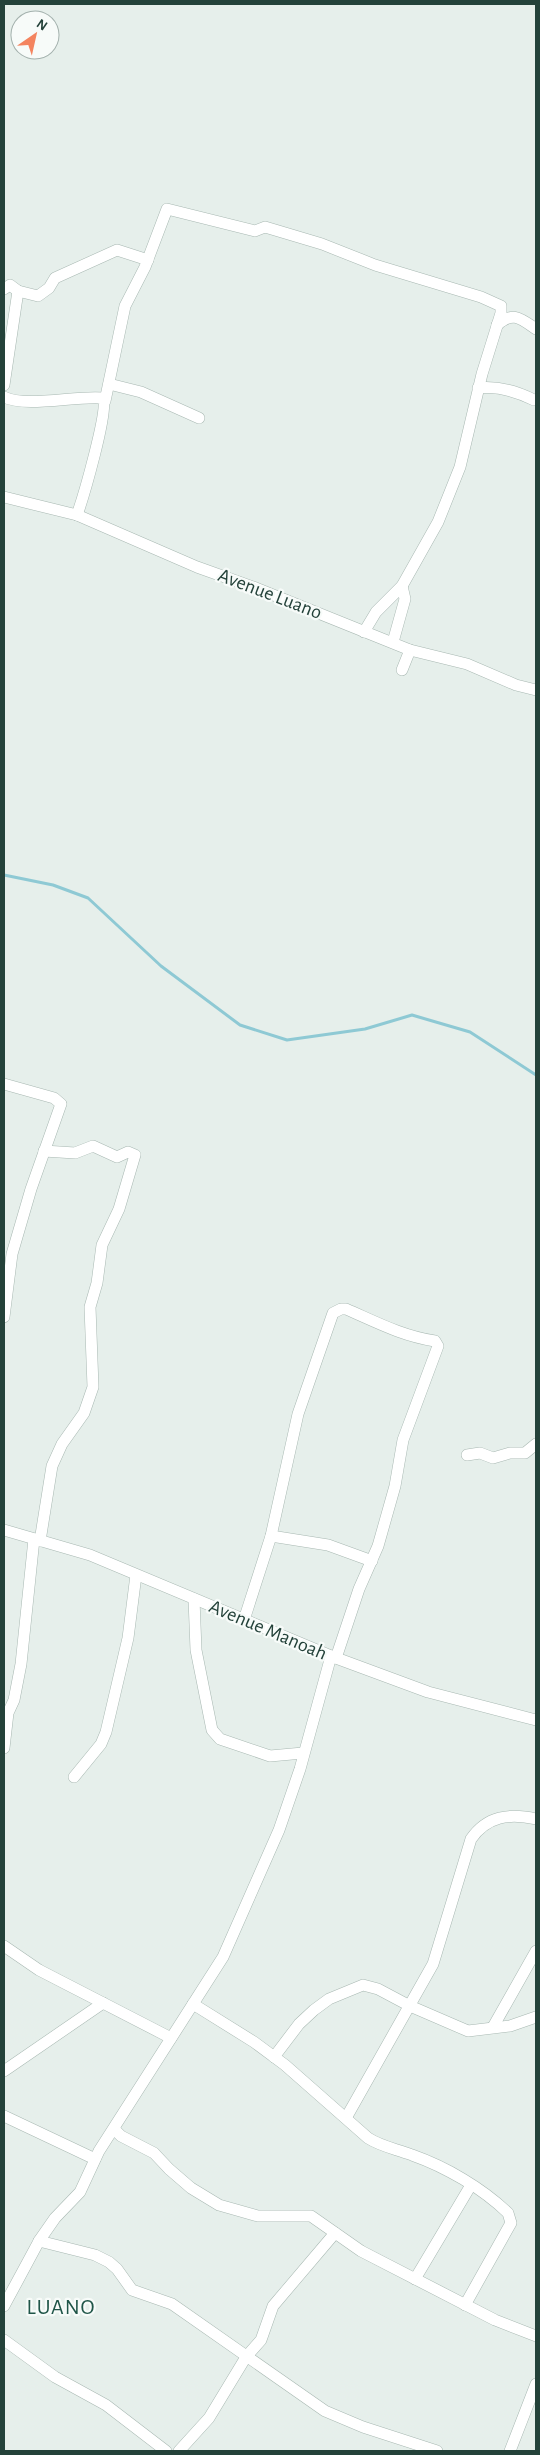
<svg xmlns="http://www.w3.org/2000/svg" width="540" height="2455" font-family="'Alegreya Sans',sans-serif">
<rect width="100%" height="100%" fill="#e6efeb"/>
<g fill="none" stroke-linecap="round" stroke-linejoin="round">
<!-- stream -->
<polyline stroke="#8ec9d4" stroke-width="3" points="4,875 53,885 88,898 161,966 240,1025 287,1040 365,1029 412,1015 470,1032 536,1075"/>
<defs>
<g id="minor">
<polyline points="4,289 10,285 18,291"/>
<path d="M497,325c16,-14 23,-7 39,4"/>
<polyline points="109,384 141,392 199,418"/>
<polyline points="4,385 18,291 38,296 49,288 55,278 117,250 148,260"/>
<path d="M478,388c19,-2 40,4 56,12"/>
<path d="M4,397c22,11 74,-2 99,1 6,12 -20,100 -26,117"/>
<polyline points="105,401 125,306 145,267 167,209 255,231 265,227 322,244 375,265 481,297 501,306 501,313 482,374 460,467 438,522 402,586 376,612 364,632"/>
<polyline points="4,497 77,515 197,567 256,588 410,650 467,664 516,685 536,690"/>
<polyline points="393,642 405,599 402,586"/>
<polyline points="402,670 410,650"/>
<polyline points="4,1084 54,1098 61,1104 31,1189 12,1254 4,1317"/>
<polyline points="467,1455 480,1453 493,1458 510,1453 525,1453 536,1444"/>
<polyline points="4,1530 90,1555 336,1658 428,1692 536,1720"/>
<polyline points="271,1536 328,1545 372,1561"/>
<polyline points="40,1541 52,1466 62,1444 84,1413 93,1387 90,1307 97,1283 102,1245 119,1209 135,1155 128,1152 117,1157 93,1146 75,1153 44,1151"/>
<polyline points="194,1599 196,1650 212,1730 220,1739 270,1756 303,1753"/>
<path d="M244,1620l27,-84 27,-122 35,-101 8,-4h5c30,13 56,27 89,32l3,5 -35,94 -8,46 -17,60 -19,43 -23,69"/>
<polyline points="4,1748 8,1713 14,1700 21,1664 34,1539"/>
<polyline points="74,1777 101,1744 106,1732 128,1638 136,1575"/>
<polyline points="4,1946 39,1970 171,2038"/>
<path d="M193,2004l61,38 31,23 83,73c14,9 29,11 44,17 34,12 70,33 96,58l3,10 -4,7 -42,75"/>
<polyline points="493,2027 536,1951"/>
<polyline points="274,2057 299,2024 314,2010 329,1999 363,1985 378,1989 410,2006 468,2031 510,2026 536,2017"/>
<polyline points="4,2071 103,2003"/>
<polyline points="4,2116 95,2159"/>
<path d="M346,2118l87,-154 38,-125c16,-23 38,-26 65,-20"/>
<polyline points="114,2129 121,2136 154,2153 169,2169 191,2188 219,2205 258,2216 311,2216 361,2251 495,2320 536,2336"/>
<polyline points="39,2241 95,2255 109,2262 117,2269 132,2290 172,2304 325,2411 363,2427 437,2451"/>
<polyline points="415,2279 471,2185"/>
<polyline points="4,2306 39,2241 55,2218 80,2192 99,2151 223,1957 279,1830 300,1769 331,1656"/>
<polyline points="4,2340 55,2377 106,2405 166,2451"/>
<polyline points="179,2451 209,2418 246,2357 261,2340 273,2306 335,2233"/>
<polyline points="510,2451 536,2384"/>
</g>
</defs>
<!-- minor casing -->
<use href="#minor" stroke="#a8b8b2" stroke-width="12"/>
<!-- minor -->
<use href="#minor" stroke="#fff" stroke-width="11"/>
</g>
<g text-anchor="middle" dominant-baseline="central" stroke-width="4.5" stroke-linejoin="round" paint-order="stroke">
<!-- street labels -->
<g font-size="20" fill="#24423a" stroke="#f7fbf9">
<text transform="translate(270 594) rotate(21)">Avenue Luano</text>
<text transform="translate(268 1630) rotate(23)">Avenue Manoah</text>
</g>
<!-- quarter labels -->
<g font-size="22" letter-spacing="1" fill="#1f5548" stroke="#f7fbf9">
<text x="61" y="2307">LUANO</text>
</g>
</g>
<!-- border -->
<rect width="540" height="2455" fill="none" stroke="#24423a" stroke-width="10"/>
<!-- north arrow -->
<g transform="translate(35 35) rotate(34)"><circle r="24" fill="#f7fbf9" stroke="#a3b1ad"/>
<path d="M0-4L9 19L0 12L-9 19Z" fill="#f4845f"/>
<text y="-8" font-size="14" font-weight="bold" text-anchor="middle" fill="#24423a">N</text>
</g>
</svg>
